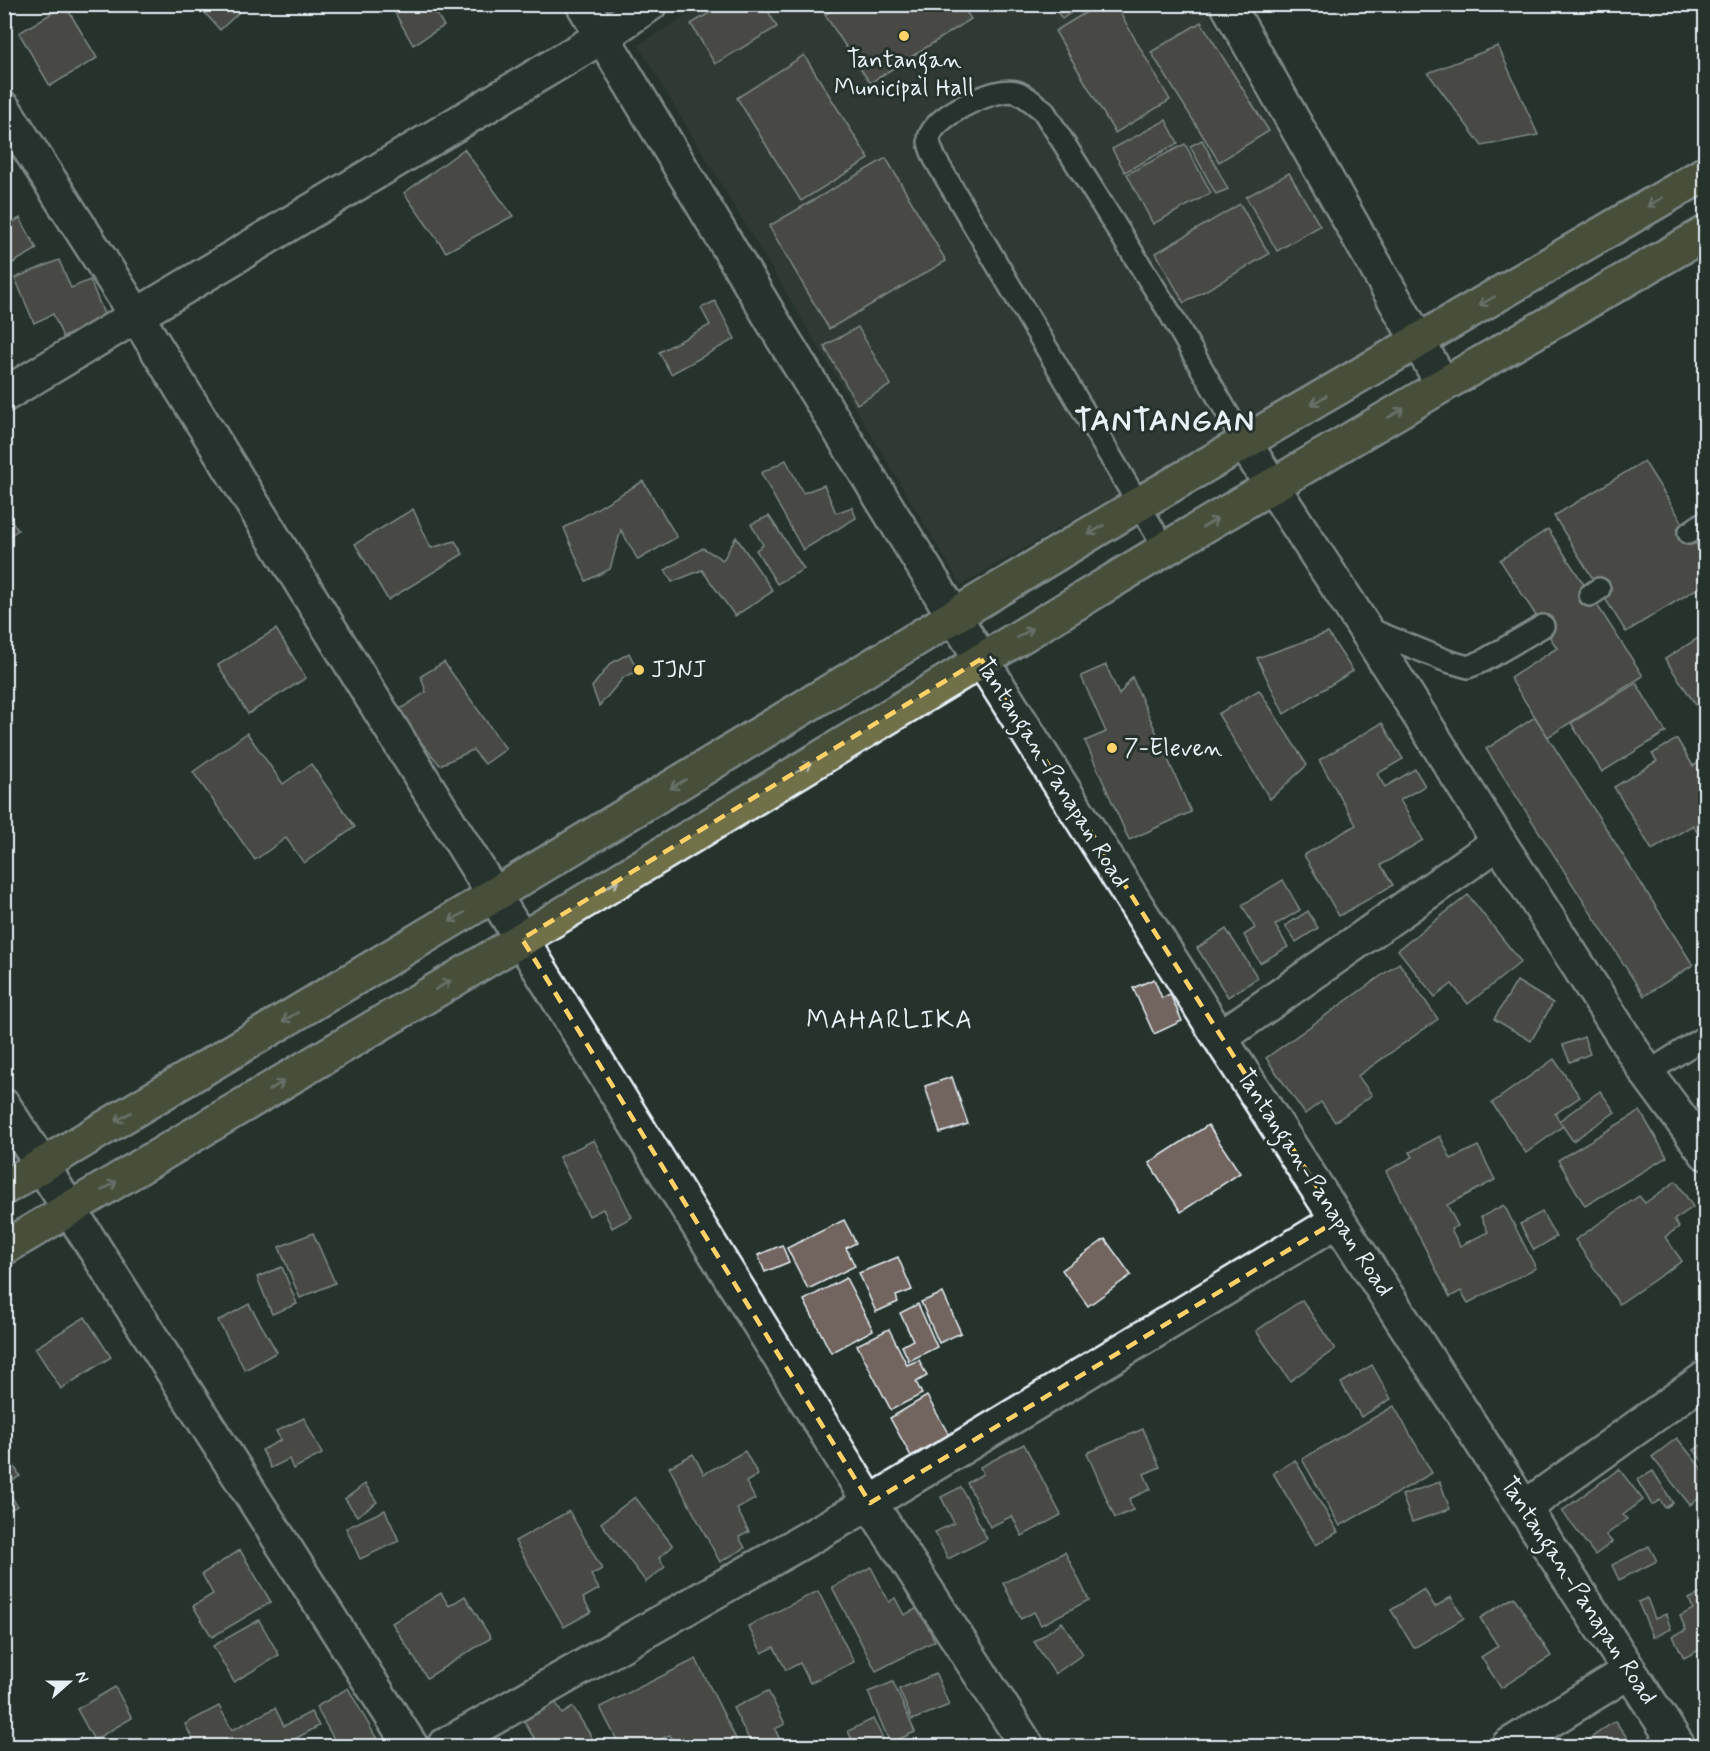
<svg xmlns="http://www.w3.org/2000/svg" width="1710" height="1751" font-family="Mynerve,sans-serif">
<rect width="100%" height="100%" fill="#26332d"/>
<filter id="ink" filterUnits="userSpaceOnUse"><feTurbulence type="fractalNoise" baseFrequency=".0167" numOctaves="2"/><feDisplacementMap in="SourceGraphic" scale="12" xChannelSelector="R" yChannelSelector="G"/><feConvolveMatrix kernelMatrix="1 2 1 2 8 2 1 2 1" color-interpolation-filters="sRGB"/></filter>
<g filter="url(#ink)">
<!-- built -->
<polygon fill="#3d423c" points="705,5 1203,5 1395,334 961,585 638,45"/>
<!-- building -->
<g fill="#72655e" stroke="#e8f1f8" stroke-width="1.5">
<polygon points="197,4 248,4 220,30"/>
<polygon points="390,4 431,4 444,26 413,45"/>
<polygon points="724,4 764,4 777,27 715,64 691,24"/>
<polygon points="841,4 961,4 971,19 870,83 825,15"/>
<polygon points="1052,4 1083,4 1062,19"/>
<polygon points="1100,4 1115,4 1170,100 1115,133 1055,31"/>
<polygon points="65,5 97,58 50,86 19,33"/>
<polygon points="1201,22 1269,131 1219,162 1151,52"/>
<polygon points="1498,46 1538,135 1482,146 1428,73"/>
<polygon points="804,55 869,159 801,201 737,98"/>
<polygon points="1166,120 1178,143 1125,172 1112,149"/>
<polygon points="1202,140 1228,189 1216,194 1190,146"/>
<polygon points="1185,144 1211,193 1153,224 1127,174"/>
<polygon points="464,149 513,216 446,252 404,193"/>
<polygon points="886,158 946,261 829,329 769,226"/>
<polygon points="1289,173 1320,226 1277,251 1246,197"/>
<polygon points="1240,204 1269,254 1184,303 1156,253"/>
<polygon points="20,218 37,249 4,268 4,227"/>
<polygon points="59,260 71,288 90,280 106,319 63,337 53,314 34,323 15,278"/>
<polygon points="715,301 735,339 671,374 659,352 710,325 701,308"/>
<polygon points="858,327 891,385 857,404 824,346"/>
<polygon points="786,460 803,493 824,485 836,513 852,507 856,518 803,550 761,473"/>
<polygon points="1644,461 1706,560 1706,583 1626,632 1554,516"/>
<polygon points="643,481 677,537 638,560 621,530 610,569 586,581 564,528"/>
<polygon points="413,509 431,548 455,541 463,554 388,600 355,544"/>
<polygon points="4,510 18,530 4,540"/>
<polygon points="769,516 804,569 777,584 756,550 763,545 751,524"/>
<polygon points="1548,529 1643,676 1548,737 1510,678 1557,648 1500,560"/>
<polygon points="736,537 773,591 735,616 702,570 672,582 665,570 703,548 723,560"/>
<polygon points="276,629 306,678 248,714 218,665"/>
<polygon points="1328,633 1353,671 1284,714 1257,658"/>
<polygon points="1706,633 1706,720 1665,659"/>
<polygon points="629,653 638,671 624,677 599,706 592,687 610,664"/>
<polygon points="444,662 506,749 485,764 473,750 440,765 396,712 426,692 421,676"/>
<polygon points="1106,665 1119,695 1132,677 1191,812 1129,840 1085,741 1106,732 1081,676"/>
<polygon points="1636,683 1666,732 1602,772 1571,723"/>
<polygon points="1259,690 1307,765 1270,799 1218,714"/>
<polygon points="1535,717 1693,965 1644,996 1486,749"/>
<polygon points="1382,723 1403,759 1377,774 1385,787 1415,769 1425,786 1400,800 1423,840 1381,865 1393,885 1339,916 1304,855 1356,825 1319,760"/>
<polygon points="247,733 283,784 311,764 355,827 304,863 286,838 255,860 193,772"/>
<polygon points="1677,739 1693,766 1702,760 1706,766 1706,838 1702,840 1693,825 1652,850 1614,787 1657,761 1652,754"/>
<polygon points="1283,880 1300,910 1275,925 1288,947 1260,963 1244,935 1255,928 1242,905"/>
<polygon points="1468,895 1521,962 1468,1004 1452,984 1435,997 1398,950"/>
<polygon points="1308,911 1318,928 1296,942 1285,926"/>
<polygon points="1226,929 1258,978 1228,997 1197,948"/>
<polygon points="1399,963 1438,1019 1358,1076 1372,1095 1335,1122 1321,1102 1305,1114 1266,1058"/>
<polygon points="1154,979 1162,998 1170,994 1182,1021 1154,1034 1133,988"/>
<polygon points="1517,981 1553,1003 1531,1041 1494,1019"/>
<polygon points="1584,1037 1590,1054 1570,1062 1563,1045"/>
<polygon points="1554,1059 1580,1097 1555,1114 1563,1126 1526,1153 1492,1103"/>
<polygon points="952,1077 968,1124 940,1133 925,1086"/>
<polygon points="1706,1090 1706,1106 1699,1095"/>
<polygon points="1600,1091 1615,1112 1573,1141 1559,1121"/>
<polygon points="1640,1111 1667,1157 1585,1206 1558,1160"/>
<polygon points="1208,1125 1240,1173 1181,1212 1149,1163"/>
<polygon points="1440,1136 1451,1159 1478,1146 1495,1180 1447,1205 1458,1226 1451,1229 1460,1246 1488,1232 1481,1217 1504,1205 1536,1268 1468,1303 1461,1291 1450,1297 1386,1171 1413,1157 1410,1152"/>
<polygon points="594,1140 632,1217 612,1228 603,1209 589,1216 559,1157"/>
<polygon points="1676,1181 1693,1207 1674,1220 1679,1227 1665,1237 1682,1261 1619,1304 1575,1240 1639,1196 1645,1203"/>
<polygon points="1542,1212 1556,1237 1534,1250 1520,1224"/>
<polygon points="844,1220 856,1243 846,1248 855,1266 808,1289 787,1248"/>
<polygon points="313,1233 335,1283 300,1298 279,1247"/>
<polygon points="1105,1239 1131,1275 1088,1306 1062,1270"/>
<polygon points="782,1245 789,1262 765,1272 758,1255"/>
<polygon points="898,1257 912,1290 896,1296 898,1302 876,1312 859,1273"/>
<polygon points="282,1267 297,1304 272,1314 257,1277"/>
<polygon points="846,1278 873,1330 831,1353 804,1300"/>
<polygon points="943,1293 961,1333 939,1343 921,1302"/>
<polygon points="1302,1300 1335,1349 1290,1381 1256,1331"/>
<polygon points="249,1304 277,1352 245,1370 218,1321"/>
<polygon points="918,1304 937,1347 909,1361 902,1346 913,1340 900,1313"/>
<polygon points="85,1317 111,1357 61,1389 35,1348"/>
<polygon points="889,1329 907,1365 919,1360 927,1376 916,1382 922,1394 891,1410 857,1345"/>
<polygon points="1372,1365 1391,1399 1361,1417 1341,1383"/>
<polygon points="927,1396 949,1435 911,1456 890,1418"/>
<polygon points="1394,1406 1432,1473 1340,1526 1302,1459"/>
<polygon points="304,1418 322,1454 293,1469 289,1459 271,1468 262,1450 281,1440 276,1431"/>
<polygon points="1143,1429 1160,1467 1144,1474 1151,1489 1129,1499 1133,1510 1115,1518 1087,1453"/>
<polygon points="1677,1438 1706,1474 1706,1493 1690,1505 1652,1457"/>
<polygon points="1706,1442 1706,1466 1694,1450"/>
<polygon points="1024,1444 1061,1515 1022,1536 1012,1516 990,1527 967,1483 983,1474 980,1467"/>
<polygon points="4,1449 20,1476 5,1485 17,1506 4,1513"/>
<polygon points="745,1451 758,1475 746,1482 755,1499 737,1509 749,1532 739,1537 745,1548 720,1562 669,1467 693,1454 704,1474"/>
<polygon points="1295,1460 1338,1532 1316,1545 1273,1473"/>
<polygon points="1619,1469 1643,1500 1623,1515 1627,1519 1606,1535 1612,1542 1595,1555 1562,1511"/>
<polygon points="1653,1471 1673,1503 1665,1508 1660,1500 1652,1505 1637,1480"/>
<polygon points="1440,1482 1450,1509 1412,1522 1402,1495"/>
<polygon points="365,1484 377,1502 357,1516 345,1499"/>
<polygon points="961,1487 987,1539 948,1559 935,1532 954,1523 941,1497"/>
<polygon points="635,1497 673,1546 659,1558 665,1567 646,1582 601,1523"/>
<polygon points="385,1510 399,1541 360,1559 346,1528"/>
<polygon points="569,1511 602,1569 591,1575 599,1589 583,1598 591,1612 564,1627 515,1541"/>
<polygon points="1649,1546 1657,1561 1619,1580 1612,1565"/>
<polygon points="240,1550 271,1602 212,1637 193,1606 213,1594 202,1574"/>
<polygon points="1065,1552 1089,1600 1041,1625 1034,1612 1021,1619 1003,1583"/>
<polygon points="871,1567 889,1602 895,1598 904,1615 918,1608 935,1641 876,1671 832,1587"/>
<polygon points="1424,1589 1435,1607 1451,1597 1464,1618 1414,1648 1391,1610"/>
<polygon points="818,1591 854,1662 810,1683 800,1663 786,1670 774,1647 762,1653 748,1626"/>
<polygon points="1706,1591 1706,1661 1699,1650 1684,1658 1673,1636 1686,1630 1680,1616 1693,1609 1689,1599"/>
<polygon points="441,1593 449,1606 465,1596 491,1638 427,1678 392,1623"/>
<polygon points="1514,1597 1551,1656 1501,1688 1481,1657 1498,1646 1480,1618"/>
<polygon points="1647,1598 1655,1619 1666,1614 1671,1629 1653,1637 1638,1602"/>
<polygon points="259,1620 279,1655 234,1682 213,1646"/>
<polygon points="1062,1622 1083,1654 1055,1674 1034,1642"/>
<polygon points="696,1659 737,1741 726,1746 676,1746 670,1735 646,1746 620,1746 600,1707"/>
<polygon points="936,1674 949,1705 912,1720 899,1689"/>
<polygon points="893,1682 915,1732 890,1743 868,1692"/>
<polygon points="115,1687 132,1718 94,1740 77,1709"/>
<polygon points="348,1688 378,1741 369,1746 338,1746 316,1707"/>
<polygon points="768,1691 785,1724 775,1729 781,1742 773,1746 759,1746 755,1738 750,1741 733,1708"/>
<polygon points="555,1701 562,1714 573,1707 597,1746 539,1746 523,1720"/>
<polygon points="219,1706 232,1730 275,1708 284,1726 311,1712 319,1726 291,1741 295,1746 196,1746 185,1724"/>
<polygon points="873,1719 887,1746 855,1746 848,1731"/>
<polygon points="1615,1721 1633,1746 1579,1746"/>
<polygon points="79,1738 84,1746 65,1746"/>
<polygon points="905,1741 907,1746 893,1746"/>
</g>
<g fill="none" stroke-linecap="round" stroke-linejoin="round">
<defs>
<g id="lane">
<polyline points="1689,533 1706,521"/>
<path d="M1165,549l-230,-390c-3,-8 -9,-18 -4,-26 10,-20 64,-46 85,-41 9,2 19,13 27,18l127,203 75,131"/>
<polyline points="1590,595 1599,589"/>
<polyline points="1364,627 1447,661 1468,667 1483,661 1543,626"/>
<polyline points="1647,1073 1706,1036"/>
</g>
<g id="street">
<polyline points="583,4 784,340 954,616"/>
<polyline points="1227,4 1443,385"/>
<polyline points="4,395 603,36 650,4"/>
<polyline points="1245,444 1364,627 1499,842 1647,1073 1706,1153"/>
<polyline points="494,895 870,1503 1027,1746"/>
<polyline points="1220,1038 1499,842"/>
<polyline points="4,1106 411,1746"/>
<polyline points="1524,1508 1706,1378"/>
<polyline points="444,1746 870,1503 1338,1220"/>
<polyline points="1508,1746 1630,1671"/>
</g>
<g id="secondary">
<polyline points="4,109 136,315 494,895"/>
<polyline points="954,616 1220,1038 1678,1746"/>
</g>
<g id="highway">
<polyline points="4,1188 494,895 1139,504 1706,173"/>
<polyline points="4,1248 522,939 1165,549 1443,385 1706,233"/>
</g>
</defs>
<!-- lane casing -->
<use href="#lane" stroke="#e8f1f8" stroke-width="26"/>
<!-- street casing -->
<use href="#street" stroke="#e8f1f8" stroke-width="38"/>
<!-- secondary casing -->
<use href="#secondary" stroke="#e8f1f8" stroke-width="38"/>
<!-- highway casing -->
<use href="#highway" stroke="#e8f1f8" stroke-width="38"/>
<!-- lane -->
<use href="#lane" stroke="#26332d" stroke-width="21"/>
<!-- street -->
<use href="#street" stroke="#26332d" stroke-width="33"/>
<!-- secondary -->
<use href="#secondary" stroke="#26332d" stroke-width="33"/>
<!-- highway -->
<use href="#highway" stroke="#70704a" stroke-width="33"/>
</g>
<!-- one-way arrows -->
<defs><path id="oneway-shaft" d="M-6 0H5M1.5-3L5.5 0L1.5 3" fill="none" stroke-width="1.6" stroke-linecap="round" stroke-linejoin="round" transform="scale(1.5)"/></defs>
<g stroke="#b8bdb2">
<use href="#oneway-shaft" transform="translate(1655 202) rotate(150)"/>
<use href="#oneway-shaft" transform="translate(1487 301) rotate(150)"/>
<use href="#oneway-shaft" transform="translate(1319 400) rotate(149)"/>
<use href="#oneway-shaft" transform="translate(1396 413) rotate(-31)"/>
<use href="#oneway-shaft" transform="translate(1210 523) rotate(-30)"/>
<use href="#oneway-shaft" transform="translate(1096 530) rotate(149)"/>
<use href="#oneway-shaft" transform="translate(1025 633) rotate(-31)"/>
<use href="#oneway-shaft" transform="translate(804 767) rotate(-31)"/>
<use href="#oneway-shaft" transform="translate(678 784) rotate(149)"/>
<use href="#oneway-shaft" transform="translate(611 885) rotate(-31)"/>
<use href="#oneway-shaft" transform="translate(457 917) rotate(149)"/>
<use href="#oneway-shaft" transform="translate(443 985) rotate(-31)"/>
<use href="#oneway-shaft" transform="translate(290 1017) rotate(149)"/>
<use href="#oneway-shaft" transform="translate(276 1086) rotate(-31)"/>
<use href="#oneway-shaft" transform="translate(123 1117) rotate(149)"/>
<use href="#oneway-shaft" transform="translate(109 1186) rotate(-31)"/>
</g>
</g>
<!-- marked area -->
<path d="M0 0H1710V1751H0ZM981,659l357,561 -468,283 -348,-564z" fill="#26332d" fill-opacity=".55" fill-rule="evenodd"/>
<path fill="none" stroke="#ffd166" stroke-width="4.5" stroke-dasharray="12 8" stroke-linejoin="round" d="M981,659l357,561 -468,283 -348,-564z"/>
<!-- markers -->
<g fill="#ffd166" stroke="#26332d" stroke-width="2">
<circle cx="904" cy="36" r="6"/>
<circle cx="639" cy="670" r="6"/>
<circle cx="1112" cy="748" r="6"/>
</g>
<g text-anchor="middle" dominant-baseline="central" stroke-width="6" stroke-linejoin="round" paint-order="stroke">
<!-- poi labels -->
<g font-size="24" fill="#e8f1f8" stroke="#26332d" text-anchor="start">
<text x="904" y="60" text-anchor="middle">Tantangan<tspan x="904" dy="28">Municipal Hall</tspan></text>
<text x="651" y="670">JJNJ</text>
<text x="1124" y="748">7-Eleven</text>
</g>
<!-- street labels -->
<g font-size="24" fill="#e8f1f8" stroke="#26332d">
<text transform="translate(1052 773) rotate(58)">Tantangan-Panapan Road</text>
<text transform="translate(1314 1183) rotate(57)">Tantangan-Panapan Road</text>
<text transform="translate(1578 1591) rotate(57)">Tantangan-Panapan Road</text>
</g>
<!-- neighbourhood labels -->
<g font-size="26" letter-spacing="1.5" fill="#e8f1f8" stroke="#26332d">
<text x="890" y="1021">MAHARLIKA</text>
</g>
<!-- district labels -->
<g font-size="30" font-weight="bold" letter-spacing="1.5" fill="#e8f1f8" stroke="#26332d">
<text x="1165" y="421">TANTANGAN</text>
</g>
</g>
<!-- margin -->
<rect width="1710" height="1751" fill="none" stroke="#26332d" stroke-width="24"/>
<rect x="12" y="12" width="1686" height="1727" fill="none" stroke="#e8f1f8" stroke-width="2" filter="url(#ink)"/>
<!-- north arrow -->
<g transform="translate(69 1682) rotate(69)" stroke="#26332d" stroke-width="4.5" paint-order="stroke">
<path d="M0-4.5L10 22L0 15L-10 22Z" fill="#e8f1f8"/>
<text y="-9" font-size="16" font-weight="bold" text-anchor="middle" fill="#e8f1f8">N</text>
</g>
</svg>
